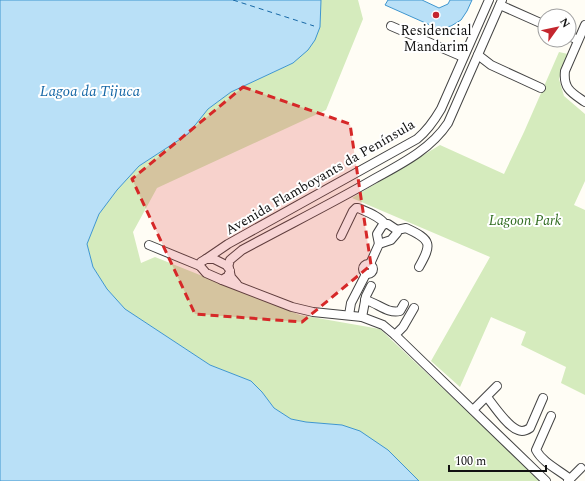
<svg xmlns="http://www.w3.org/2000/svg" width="585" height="481" font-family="Spectral,serif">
<rect width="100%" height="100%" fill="#fffdf5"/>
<!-- green -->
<g fill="#d5ebbd">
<polygon points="321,0 358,0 363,19 326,110 157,188 133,232 141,263 155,257 300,315 380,329 541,481 419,481 388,450 342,425 306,422 291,419 274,408 262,392 251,381 210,365 125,309 107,289 93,267 87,244 99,214 117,190 139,166 188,134 208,109 231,92 293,63 320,27"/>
<polygon points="559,52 568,54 559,79 564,96 585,114 585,181 574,205 585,210 585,395 561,383 566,367 521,345 526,332 491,317 460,387 431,361 490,257 352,198 440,145 504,174 524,132"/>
</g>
<!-- water -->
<g fill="#b9e0f7" stroke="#3f96cf">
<polygon points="0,0 321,0 320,27 315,40 308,50 293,63 231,92 208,109 188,134 139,166 117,190 99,214 87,244 93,267 107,289 125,309 210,365 251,381 262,392 274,408 291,419 306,422 342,425 360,431 388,450 419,481 0,481"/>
<polygon points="388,0 422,0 439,8 448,4 450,0 472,0 467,11 461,20 451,26 439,29 385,5"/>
</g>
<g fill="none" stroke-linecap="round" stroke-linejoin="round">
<!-- ferry -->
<polyline stroke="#1768a6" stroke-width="1" stroke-dasharray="5 4" stroke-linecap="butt" points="233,0 314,26"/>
<defs>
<g id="minor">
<polyline points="500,5 545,25"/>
<path d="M585,25l-20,46c-2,18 7,22 20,31"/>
<polyline points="391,26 463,57"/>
<polyline points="569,36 578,40"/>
<polyline points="478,55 491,65 541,88"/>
<path d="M397,230l9,-2c26,12 26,16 13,39"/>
<path d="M341,236l12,-25 3,-3h2c9,4 21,8 27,16h3l9,6"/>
<polyline points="379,244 377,234 382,226 385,224"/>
<polyline points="149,245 200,266"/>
<path d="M206,259l22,-15 189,-105c11,-9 17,-18 24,-30l48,-109"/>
<circle cx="368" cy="269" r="5"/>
<polyline points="370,264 379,244 391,240 397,233 397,230"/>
<path d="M228,267l2,-7 12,-10c44,-24 89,-46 132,-71 27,-15 56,-29 74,-56l54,-123"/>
<polyline points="230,271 228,276 222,280 206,273 200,266 201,262 206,259 214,259 226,265 229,268 231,277 237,284"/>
<polyline points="222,280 292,307 313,312 362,317 383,325 395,335 546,481"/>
<path d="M365,300c13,3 22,14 35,11l4,-7"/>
<polyline points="349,315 351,303 366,274"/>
<polyline points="362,317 366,296 371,286"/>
<polyline points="395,335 403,327 414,308"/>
<path d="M487,397c7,9 21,30 31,33 4,2 9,0 12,-2l13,-30"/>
<polyline points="473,410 497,386"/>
<path d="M551,416l-15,34c7,13 23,20 34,29"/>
<polyline points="568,481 581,468"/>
</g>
</defs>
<!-- minor casing -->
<use href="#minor" stroke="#444" stroke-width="10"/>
<!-- minor -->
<use href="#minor" stroke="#fff" stroke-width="8"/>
</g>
<!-- marked area -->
<path fill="#d62828" fill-opacity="0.2" stroke="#d62828" stroke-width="3" stroke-dasharray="8 5" stroke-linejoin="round" d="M243,87l107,37 21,141 -69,57 -107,-8 -63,-135z"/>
<!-- markers -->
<circle fill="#c4262e" stroke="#fff" stroke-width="1.5" cx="436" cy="15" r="4"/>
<g text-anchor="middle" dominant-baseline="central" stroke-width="4" stroke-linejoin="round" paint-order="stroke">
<!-- poi labels -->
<g font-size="14" fill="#111" stroke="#fff">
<text x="436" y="30">Residencial<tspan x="436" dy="16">Mandarim</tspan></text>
</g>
<!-- street labels -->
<g font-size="14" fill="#111" stroke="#fff">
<text transform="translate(320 177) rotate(-30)">Avenida Flamboyants da Península</text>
</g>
<!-- park labels -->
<g font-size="14" font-style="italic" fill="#2f6b1f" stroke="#fff">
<text x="525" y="220">Lagoon Park</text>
</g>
<!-- water labels -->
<g font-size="15" font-style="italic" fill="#1768a6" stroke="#fff">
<text x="90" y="91">Lagoa da Tijuca</text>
</g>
</g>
<!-- north arrow -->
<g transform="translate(557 28) rotate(57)"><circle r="19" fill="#ffffff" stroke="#a0a0a0"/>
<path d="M0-3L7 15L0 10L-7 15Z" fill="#c4262e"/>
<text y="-6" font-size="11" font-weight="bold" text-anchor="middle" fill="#111111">N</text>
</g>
<!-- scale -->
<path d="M449 465v6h97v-6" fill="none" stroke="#111111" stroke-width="2"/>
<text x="455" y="465" font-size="12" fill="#111111" stroke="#ffffff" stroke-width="3" paint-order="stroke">100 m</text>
</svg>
